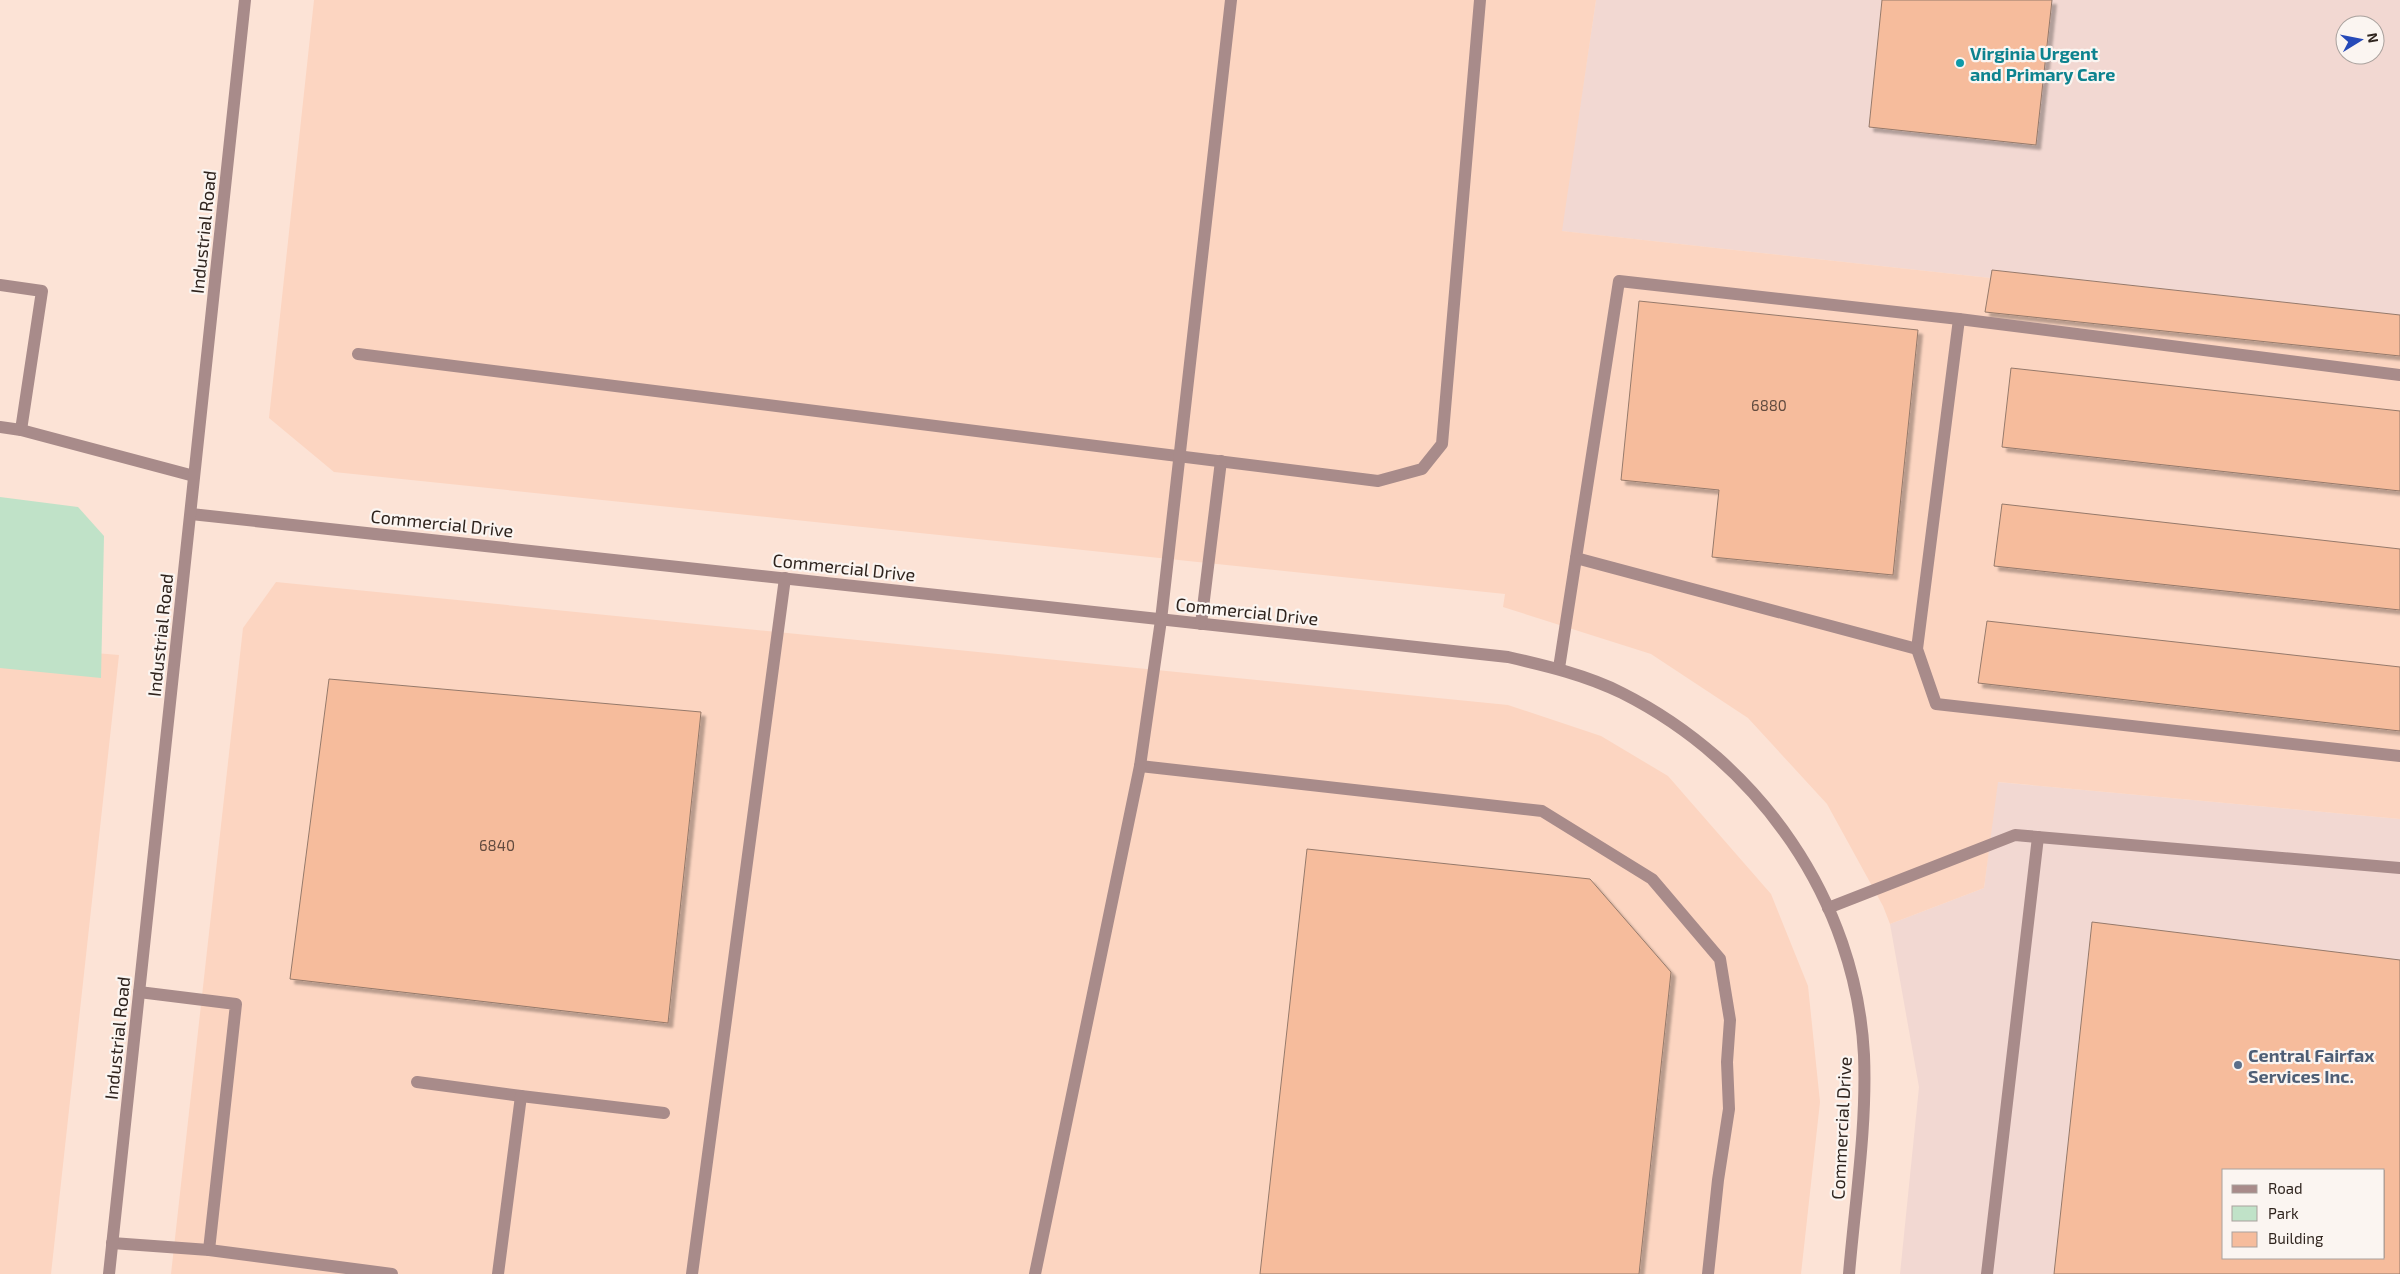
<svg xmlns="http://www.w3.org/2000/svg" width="2400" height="1274" font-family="'Exo 2',sans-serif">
<defs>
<filter id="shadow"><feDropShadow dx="4.5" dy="4.5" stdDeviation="1" flood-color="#0004"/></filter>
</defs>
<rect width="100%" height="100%" fill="#fce3d6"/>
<!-- commercial -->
<g fill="#f2d8d2" fill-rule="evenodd">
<path d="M1596,0h804v323l-839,-92zM2345,25h30v30h-30z"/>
<path d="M1997,782l403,37v455h-500l19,-187 -29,-163 94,-36zM2224,1170h160v88h-160z"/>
</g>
<!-- built -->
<g fill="#fcd5c1">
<polygon points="314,0 1596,0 1562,231 2400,323 2400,819 1998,782 1984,888 1890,924 1883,906 1827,804 1748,718 1651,654 1503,607 1505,594 334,472 269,418"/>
<polygon points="276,582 1508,705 1601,736 1668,776 1771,894 1808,986 1820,1102 1801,1274 171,1274 243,628"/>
<polygon points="0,645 119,655 51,1274 0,1274"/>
</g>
<!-- green -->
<polygon fill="#c0e2c8" points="0,497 78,507 104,536 101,678 0,668"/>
<!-- building -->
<g fill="#f6bc9c" stroke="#967a6b" fill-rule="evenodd" filter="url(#shadow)">
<polygon points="1882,0 2052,0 2036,145 1869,127"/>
<polygon points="1992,270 2400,315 2400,356 1985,312"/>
<polygon points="1639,301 1918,330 1893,575 1712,557 1719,490 1621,480"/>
<polygon points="2011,368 2400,411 2400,491 2002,447"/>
<polygon points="2002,504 2400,549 2400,610 1994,566"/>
<polygon points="1987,621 2400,667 2400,731 1978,683"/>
<polygon points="329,679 701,712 668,1023 290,979"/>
<polygon points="1307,849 1590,879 1671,972 1639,1274 1260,1274"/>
<path d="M2092,922l308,38v314h-346zM2224,1170h160v88h-160z"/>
</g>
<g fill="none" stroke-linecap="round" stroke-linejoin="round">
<!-- minor -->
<g stroke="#a88b8a" stroke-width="12">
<polyline points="0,285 42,291 21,430"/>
<polyline points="1959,319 1917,649 1936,704 2400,756"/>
<polyline points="358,354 1378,481 1422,469 1442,444 1480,0"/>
<polyline points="0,427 21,430 194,476"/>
<path d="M191,514l1317,143c39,9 78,18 114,36 137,69 234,207 242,362 3,72 -9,147 -15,219"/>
<polyline points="1201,624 1221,461"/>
<polyline points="1917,649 1576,558 1619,281 1959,319 2400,375"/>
<polyline points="1559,668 1576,558"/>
<polyline points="1140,766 1542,811 1652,879 1720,959 1730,1020 1727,1062 1729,1109 1718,1180 1708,1274"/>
<polyline points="1828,908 2015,835 2400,868"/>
<polyline points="139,992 236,1004 209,1250"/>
<polyline points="417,1082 521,1096"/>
<polyline points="112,1243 209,1250 392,1274"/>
<polyline points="109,1274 245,0"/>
<polyline points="498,1274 521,1096 664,1113"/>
<polyline points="692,1274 785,578"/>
<polyline points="1035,1274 1140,766 1161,620 1231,0"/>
<polyline points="1987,1274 2038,837"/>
</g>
</g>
<!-- markers -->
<circle fill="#0f9aa8" stroke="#fbf5f1" stroke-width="2" cx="1960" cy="63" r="5"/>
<circle fill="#5c6f8a" stroke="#fbf5f1" stroke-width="2" cx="2238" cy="1065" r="5"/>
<g text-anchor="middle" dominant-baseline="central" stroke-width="4.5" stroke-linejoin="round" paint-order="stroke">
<!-- number labels -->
<g font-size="15" fill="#614a3e">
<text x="1769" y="405">6880</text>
<text x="497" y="845">6840</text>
</g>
<!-- culture labels -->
<g font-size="18" font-weight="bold" fill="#0d838f" stroke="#fbf5f1" text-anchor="start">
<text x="1970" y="53">Virginia Urgent<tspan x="1970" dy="21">and Primary Care</tspan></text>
</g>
<!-- street labels -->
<g font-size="18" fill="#2f241e" stroke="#fbf5f1">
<text transform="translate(203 232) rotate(-84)">Industrial Road</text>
<text transform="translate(442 523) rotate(6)">Commercial Drive</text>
<text transform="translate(844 567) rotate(6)">Commercial Drive</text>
<text transform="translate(1247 611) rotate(6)">Commercial Drive</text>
<text transform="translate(160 635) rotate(-84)">Industrial Road</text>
<text transform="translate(117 1038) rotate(-84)">Industrial Road</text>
<text transform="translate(1841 1128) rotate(-87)">Commercial Drive</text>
</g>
<!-- service labels -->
<g font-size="18" font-weight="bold" fill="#4e5e75" stroke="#fbf5f1" text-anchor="start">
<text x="2248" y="1055">Central Fairfax<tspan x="2248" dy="21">Services Inc.</tspan></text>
</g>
</g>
<!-- legend -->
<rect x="2222" y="1169" width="162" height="90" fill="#fbf5f1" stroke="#a9a19d"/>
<rect x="2232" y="1185" width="25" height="8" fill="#a88b8a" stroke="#a9a19d"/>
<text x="2268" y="1194" font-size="15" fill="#2f241e">Road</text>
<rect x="2232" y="1206" width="25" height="15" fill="#c0e2c8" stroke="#a9a19d"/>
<text x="2268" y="1219" font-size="15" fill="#2f241e">Park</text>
<rect x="2232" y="1232" width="25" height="15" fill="#f6bc9c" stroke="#a9a19d"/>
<text x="2268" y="1244" font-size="15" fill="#2f241e">Building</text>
<!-- north arrow -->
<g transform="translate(2360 40) rotate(80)"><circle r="24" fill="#fbf5f1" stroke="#a9a19d"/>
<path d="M0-4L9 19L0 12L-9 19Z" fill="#2649b8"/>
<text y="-8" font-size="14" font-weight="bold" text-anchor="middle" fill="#2f241e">N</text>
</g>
</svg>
